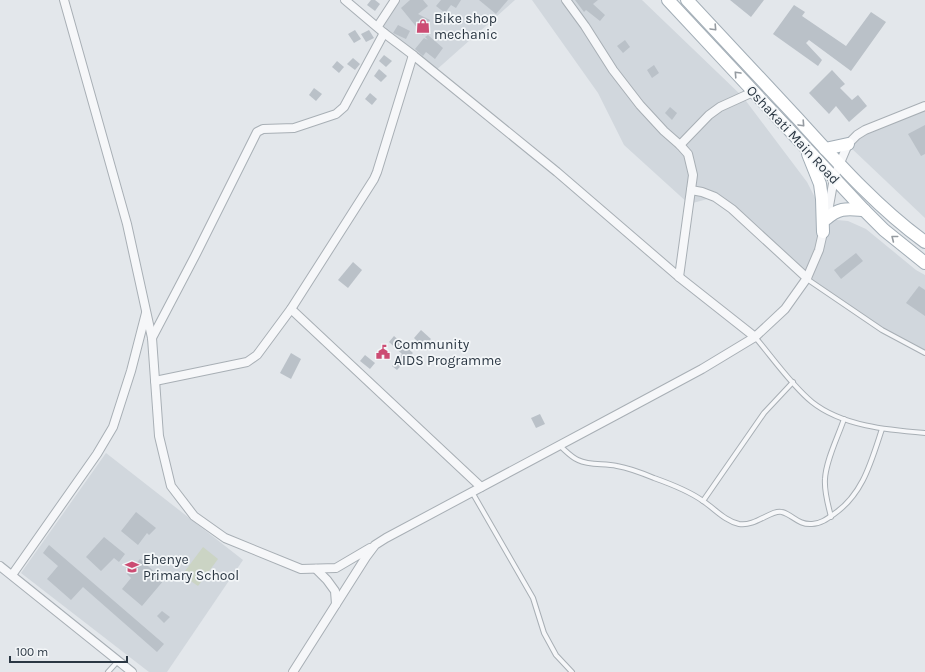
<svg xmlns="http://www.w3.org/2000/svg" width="925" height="672" font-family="Karla,sans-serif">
<rect width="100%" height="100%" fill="#e3e7eb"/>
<!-- built -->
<g fill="#d1d7dd">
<polygon points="395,0 515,0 434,72 378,26"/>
<polygon points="532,0 642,0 743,97 807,182 826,219 848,221 866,229 916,270 925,275 925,353 882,330 807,278 715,197 689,204 624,145 598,93"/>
<polygon points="925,106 925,218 848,145 857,135"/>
<polygon points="106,453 243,560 167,672 149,672 21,573"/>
</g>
<!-- green -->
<polygon fill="#cbd4c4" points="203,547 218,559 198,586 182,575"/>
<!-- building -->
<g fill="#bac1c8">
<polygon points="371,0 375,0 380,4 375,11 367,5"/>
<polygon points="410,0 423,0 428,6 418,14 430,20 423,35 401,8"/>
<polygon points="441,0 461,0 456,8 451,5 445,13 436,6"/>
<polygon points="479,0 508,0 496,14"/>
<polygon points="575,0 598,0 593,4 605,15 600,21 586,10 584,12"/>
<polygon points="730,0 764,0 751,17"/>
<polygon points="794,5 805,12 802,16 846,46 871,12 886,22 851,71 809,40 806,43 822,60 818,66 773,34"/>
<polygon points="398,25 410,31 406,39 393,33"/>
<polygon points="355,30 361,39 354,43 348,34"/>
<polygon points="369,30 374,38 366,42 361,34"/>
<polygon points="428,35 443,48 435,59 426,52 423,56 415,49 424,38 428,40 425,37"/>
<polygon points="625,40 630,47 623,53 617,46"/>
<polygon points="384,55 392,61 386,67 379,61"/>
<polygon points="353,58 360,64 355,70 347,64"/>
<polygon points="337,61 344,67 339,73 332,67"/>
<polygon points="654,65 659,73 652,78 647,70"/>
<polygon points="379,69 387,76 381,82 374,76"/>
<polygon points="832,70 845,84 840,88 852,100 858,95 867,106 849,122 836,106 829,114 809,93"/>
<polygon points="314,88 322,94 316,101 309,95"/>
<polygon points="370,93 377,99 372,105 365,99"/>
<polygon points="670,107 677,113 672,120 665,113"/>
<polygon points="925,125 925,154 921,156 908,134"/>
<polygon points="856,253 863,261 841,279 834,270"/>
<polygon points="353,262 362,270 348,288 338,280"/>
<polygon points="919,286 925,290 925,316 906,303"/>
<polygon points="421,330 431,339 423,347 414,338"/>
<polygon points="394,336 413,353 397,370 392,366 402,354 389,342"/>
<polygon points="291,353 301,359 291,379 280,373"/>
<polygon points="365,355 375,363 370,369 360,361"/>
<polygon points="540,414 545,424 536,428 531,418"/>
<polygon points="136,512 156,528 149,535 147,533 138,545 121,531"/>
<polygon points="104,537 125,554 119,562 114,558 101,571 86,557"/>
<polygon points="49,545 164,644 157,652 83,587 71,600 47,579 58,566 43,553"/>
<polygon points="140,559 164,580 142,606 122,589 131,578 127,574"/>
<polygon points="162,611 170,617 164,623 157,616"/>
</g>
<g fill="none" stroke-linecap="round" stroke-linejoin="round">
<defs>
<g id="service">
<polyline points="807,279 882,330 925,353"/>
<path d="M755,337c17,20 37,49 57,65 30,24 76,28 113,31"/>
<path d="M559,445c6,5 12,12 19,15 12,6 26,3 39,6 12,2 25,7 37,12 17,6 35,13 49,23 12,8 22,20 36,23 16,3 33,-15 43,-12 11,3 16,13 30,12 8,0 15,-5 22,-10 29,-20 37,-52 48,-85"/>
<polyline points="472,492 533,598 544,633 556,655 572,672"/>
<polyline points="703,501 764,413 793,382"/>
<path d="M831,517c-3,-13 -7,-25 -6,-38 1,-19 13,-42 19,-60"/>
<polyline points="108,672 118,661"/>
</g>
<g id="minor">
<polyline points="64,0 127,224 152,338 159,436 171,486 194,516 225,538 301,569 336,568 370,548"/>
<polyline points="345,0 384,33 413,55 557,172 679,277 755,337"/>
<polyline points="566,0 585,26 613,70 640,105 664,131 680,145 688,154 693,175 679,277"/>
<polyline points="378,26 395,0"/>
<polyline points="680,145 709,115 720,107 753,92"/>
<polyline points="691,190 702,192 715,197 732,209 807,278"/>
<polyline points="827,217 834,178 840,163 848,144 857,135 865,130 925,106"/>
<polyline points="291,309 481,487"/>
<polyline points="152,338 195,256 257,132 263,129 294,128 336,114 344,107 384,33"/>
<polyline points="155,381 247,362 257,355 291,309 374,179 377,172 413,55"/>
<polyline points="0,566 132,672"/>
<polyline points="316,569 327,580 335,591 336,604"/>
<polyline points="12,575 97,454 113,427 131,371 146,313"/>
<polyline points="293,672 366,557 375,545 386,538 620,413 702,369 755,337 785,309 807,278 819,250 824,228"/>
</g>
<g id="primary">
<polyline points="668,0 864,210 884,230 925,263"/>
<path d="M687,0c37,40 75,80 112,120 39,43 79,88 126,122"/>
<polyline points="825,149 848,144"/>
<polyline points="808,154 820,184 822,199 823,232"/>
<path d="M826,219c14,-12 21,-10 38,-9"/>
</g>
</defs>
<!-- service casing -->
<use href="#service" stroke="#a8afb5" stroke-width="6"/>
<!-- minor casing -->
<use href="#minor" stroke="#a8afb5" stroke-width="10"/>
<!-- primary casing -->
<use href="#primary" stroke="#a2adb6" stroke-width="14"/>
<!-- service -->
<use href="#service" stroke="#f6f7f9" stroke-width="4"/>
<!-- minor -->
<use href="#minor" stroke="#f6f7f9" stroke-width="8"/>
<!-- primary -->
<use href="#primary" stroke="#fff" stroke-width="12"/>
</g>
<!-- one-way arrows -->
<defs><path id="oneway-chevron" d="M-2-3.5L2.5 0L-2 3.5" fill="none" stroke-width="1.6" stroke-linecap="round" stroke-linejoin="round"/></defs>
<g stroke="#959ba1">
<use href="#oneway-chevron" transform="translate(714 28) rotate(47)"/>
<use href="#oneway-chevron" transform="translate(737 74) rotate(-133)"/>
<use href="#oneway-chevron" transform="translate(802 124) rotate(47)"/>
<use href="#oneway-chevron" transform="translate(894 238) rotate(-142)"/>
</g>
<!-- icons -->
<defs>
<symbol id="shop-bare" viewBox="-9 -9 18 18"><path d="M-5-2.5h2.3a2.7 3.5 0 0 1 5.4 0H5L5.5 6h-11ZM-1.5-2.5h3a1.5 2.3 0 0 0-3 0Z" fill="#cc4c73" stroke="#f3f6f8" stroke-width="2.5" paint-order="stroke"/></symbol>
<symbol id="civic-bare" viewBox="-9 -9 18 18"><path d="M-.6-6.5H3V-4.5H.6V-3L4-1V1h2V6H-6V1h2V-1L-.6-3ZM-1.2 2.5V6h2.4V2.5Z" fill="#cc4c73" stroke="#f3f6f8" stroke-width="2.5" paint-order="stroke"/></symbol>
<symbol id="school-bare" viewBox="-9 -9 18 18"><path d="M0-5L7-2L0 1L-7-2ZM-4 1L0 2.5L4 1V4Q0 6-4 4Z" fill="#cc4c73" stroke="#f3f6f8" stroke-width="2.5" paint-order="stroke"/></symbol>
</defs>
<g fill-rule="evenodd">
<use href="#shop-bare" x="413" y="16" width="20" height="20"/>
<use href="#civic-bare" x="373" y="342" width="20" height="20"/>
<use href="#school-bare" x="122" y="557" width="20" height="20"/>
</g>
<g text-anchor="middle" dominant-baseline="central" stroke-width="3.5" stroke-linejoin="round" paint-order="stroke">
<!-- poi labels -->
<g font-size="14" fill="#2b3743" stroke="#f3f6f8" text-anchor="start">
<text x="434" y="18">Bike shop<tspan x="434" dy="16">mechanic</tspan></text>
<text x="394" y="344">Community<tspan x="394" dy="16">AIDS Programme</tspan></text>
<text x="143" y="559">Ehenye<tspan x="143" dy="16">Primary School</tspan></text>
</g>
<!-- street labels -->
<g font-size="14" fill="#2b3743" stroke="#f3f6f8">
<text transform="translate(793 135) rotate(47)">Oshakati Main Road</text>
</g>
</g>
<!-- scale -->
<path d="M10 656v6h117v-6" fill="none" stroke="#2b3743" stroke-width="2"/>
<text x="16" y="656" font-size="12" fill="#2b3743" stroke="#f3f6f8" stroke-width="3" paint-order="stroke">100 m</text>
</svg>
